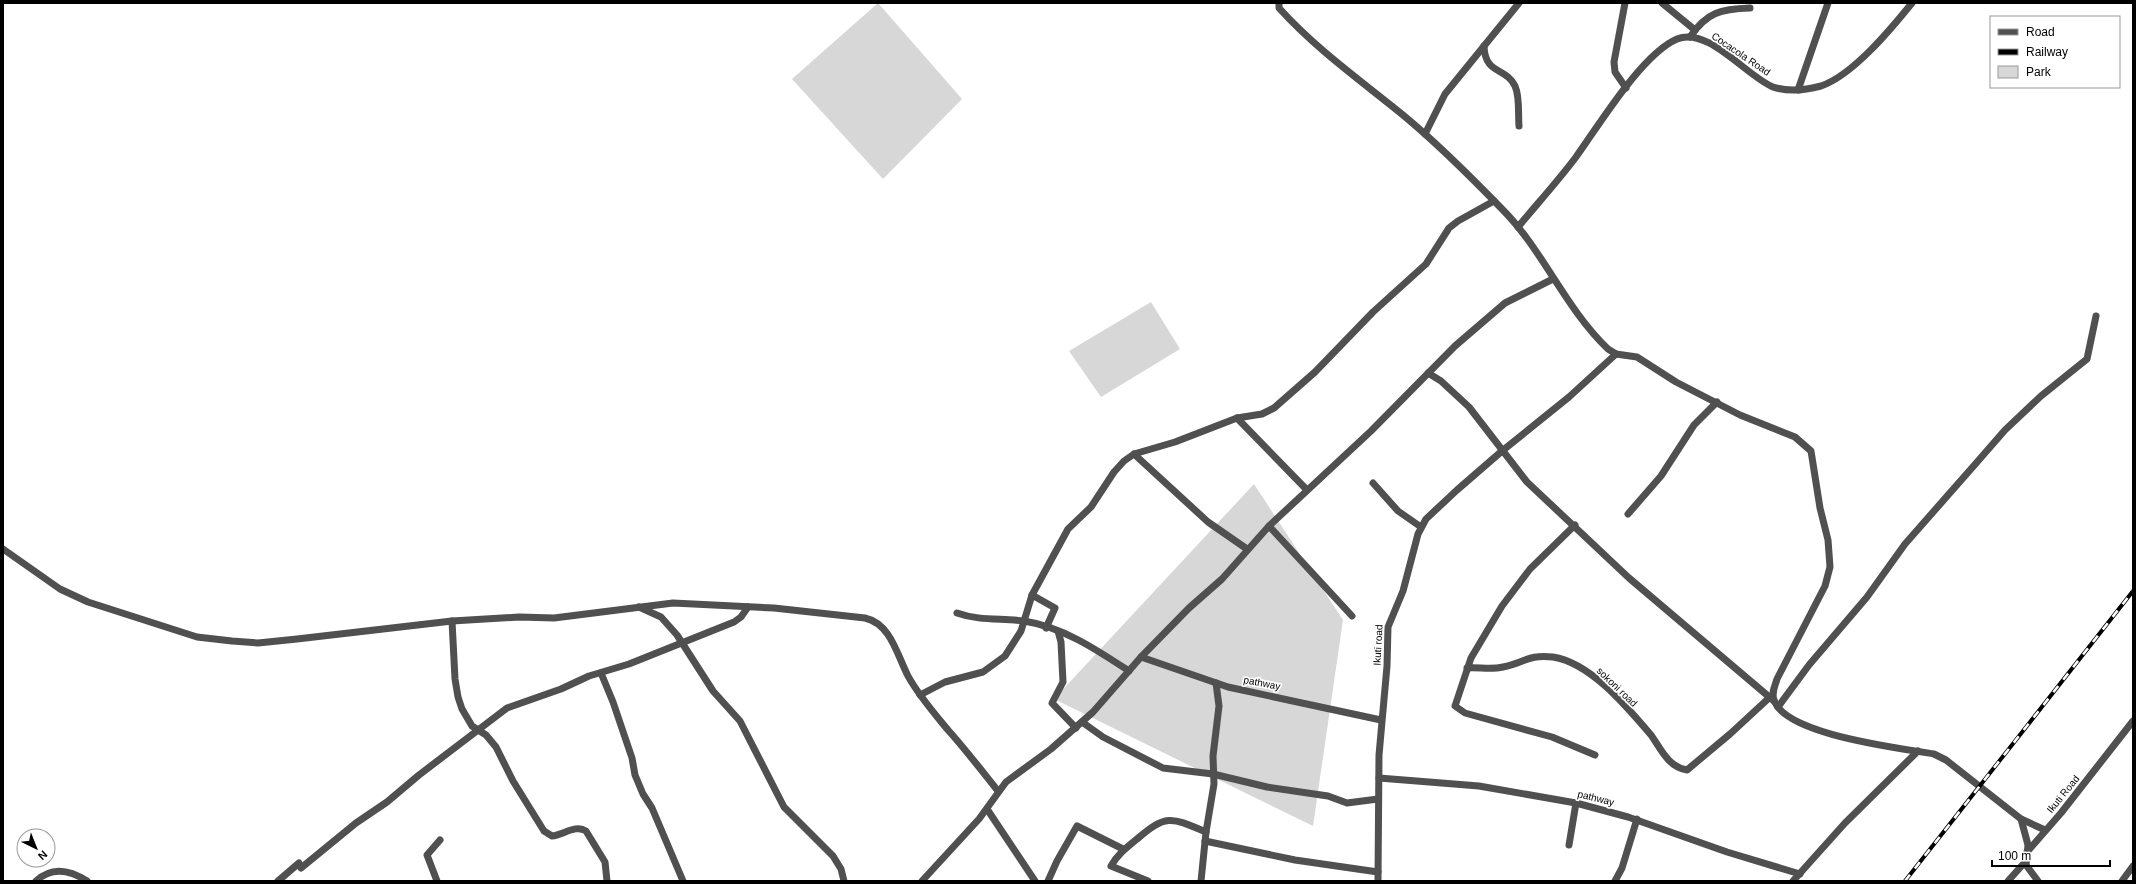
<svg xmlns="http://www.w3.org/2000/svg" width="2136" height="884" font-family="Helvetica,sans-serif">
<rect width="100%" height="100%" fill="#fff"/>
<!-- green -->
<g fill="#d7d7d7">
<polygon points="878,3 962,99 883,179 792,79"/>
<polygon points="1151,302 1180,349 1101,397 1069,351"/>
<polygon points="1254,484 1343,620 1313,826 1054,699"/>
</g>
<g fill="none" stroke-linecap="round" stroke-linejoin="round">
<!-- minor -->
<g stroke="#505050" stroke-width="7">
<path d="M1279,3v5c37,41 81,72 124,107 35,29 67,61 99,94 41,41 63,99 106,140l8,5 21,3 39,25 64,33 55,22 16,14 9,57 8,32 2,27 -5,19 -48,93c-2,7 -6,14 -3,21 11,35 127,48 160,54l12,6 75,59 7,26 -2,20 12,16"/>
<polyline points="1625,3 1614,62 1615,72 1626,88"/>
<polyline points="1662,3 1695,30"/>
<path d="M1690,37c17,-25 31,-28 60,-29"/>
<path d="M1484,46c1,29 22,21 31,40 5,11 3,28 4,40"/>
<polyline points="1798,90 1828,3"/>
<polyline points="1425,134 1445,94 1519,3"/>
<path d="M1518,227c19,-23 40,-46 58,-70 23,-32 66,-103 101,-118 31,-13 69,37 96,48 15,5 33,3 48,-1 32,-11 70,-57 91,-83"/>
<polyline points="1428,373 1441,381 1469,407 1527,482 1629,578 1774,701"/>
<polyline points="1237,418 1307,490"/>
<polyline points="1134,454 1208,522 1247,549"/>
<polyline points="1373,483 1398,511 1421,527"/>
<polyline points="1628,514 1661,476 1694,425 1717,402"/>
<polyline points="1575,525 1530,569 1502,606 1471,658 1455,706 1465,713 1552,737 1595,755"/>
<polyline points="1269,526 1352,616"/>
<path d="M3,549l57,40 28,13 109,35 35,4 26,2 39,-4 155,-18 67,-4 35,1 119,-15 101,5 91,10c26,6 32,37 43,58 11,20 26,37 40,54 18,20 34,41 50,61"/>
<polyline points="1032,595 1055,608 1046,628"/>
<polyline points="639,607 661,617 677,635 713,691 740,721 784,807 833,856 841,869 844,881"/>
<path d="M957,613c22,8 44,5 67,8 39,6 73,29 105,50"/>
<path d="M452,621l3,58 3,18 4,12 10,17 14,9 10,12 17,34 31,50 8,5c11,-1 24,-12 34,-5l19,31 2,19"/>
<polyline points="1058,631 1061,642 1063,682 1052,703 1076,728"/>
<polyline points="1141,657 1228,687 1381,720"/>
<path d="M1467,668c12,-1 24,2 36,-1 21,-4 25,-13 50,-10 38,6 74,50 98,78 10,14 17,32 36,35l43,-36 39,-36"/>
<polyline points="601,673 613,702 632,758 635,775 643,794 652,808 683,881"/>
<polyline points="920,695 945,682 983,672 1005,656 1021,631 1032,595 1068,529 1091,507 1114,472 1124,461 1134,454 1175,442 1237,418 1262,414 1274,408 1315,372 1373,312 1426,264 1449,228 1458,221 1494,201"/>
<polyline points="1778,707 1809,665 1867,597 1905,544 1978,461 2005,430 2041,396 2087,359 2096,316"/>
<polyline points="1082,722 1103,737 1163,768 1213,774 1267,787 1328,796 1347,803 1378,799"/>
<polyline points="1379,778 1479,786 1576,803 1628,817 1727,852 1800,874"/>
<polyline points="987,809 1035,881"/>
<polyline points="2021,819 2045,830"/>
<polyline points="1205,841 1295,860 1378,872"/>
<polyline points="1569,845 1576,803"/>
<polyline points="2027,852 2061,813 2133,721"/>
<polyline points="301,868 356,823 387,802 419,775 507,708 561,689 589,676 629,664 734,622 741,617 748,607"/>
<path d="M36,881c16,-15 34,-11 51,0"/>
<polyline points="278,881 299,863"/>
<polyline points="437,881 427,855 440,840"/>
<polyline points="922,881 979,819 1006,782 1051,749 1093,712 1141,657 1189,608 1222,579 1269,526 1371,431 1455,346 1505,303 1553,279"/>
<polyline points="1048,881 1057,861 1077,826 1123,849"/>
<path d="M1148,881l-37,-15c7,-12 15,-18 26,-27 29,-25 34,-22 69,-7"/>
<polyline points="1201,881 1206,832 1214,784 1213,756 1219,706 1216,683"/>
<polyline points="1378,881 1379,755 1387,666 1388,627 1403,591 1418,534 1426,519 1457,490 1502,451 1569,397 1616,354"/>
<polyline points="1615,881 1622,868 1637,819"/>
<polyline points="1793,881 1845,823 1918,751"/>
<polyline points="2008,881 2026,861"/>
<polyline points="2122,881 2133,866"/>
</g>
<defs>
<polyline id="rail" points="1905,881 2133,591"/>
</defs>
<!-- rail casing -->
<use href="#rail" stroke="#000" stroke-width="4"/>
<!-- rail -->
<use href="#rail" stroke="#fff" stroke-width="2.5" stroke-dasharray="8" stroke-linecap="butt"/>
</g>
<g text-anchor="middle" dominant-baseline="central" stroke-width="3.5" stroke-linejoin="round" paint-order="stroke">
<!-- street labels -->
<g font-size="10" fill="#000" stroke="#fff">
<text transform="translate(1741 54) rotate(34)">Cocacola Road</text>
<text transform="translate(1378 645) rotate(-87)">Ikuti road</text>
<text transform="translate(1262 683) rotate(11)">pathway</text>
<text transform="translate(1617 687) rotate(44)">sokoni road</text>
<text transform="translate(2063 794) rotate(-51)">Ikuti Road</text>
<text transform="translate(1596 798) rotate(14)">pathway</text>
</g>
</g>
<!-- border -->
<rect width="2136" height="884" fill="none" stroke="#000000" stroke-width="8"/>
<!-- legend -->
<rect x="1990" y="16" width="130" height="72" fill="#ffffff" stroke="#999999"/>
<rect x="1998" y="29" width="20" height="6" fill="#505050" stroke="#999999"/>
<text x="2026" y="36" font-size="12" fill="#000000">Road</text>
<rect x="1998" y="49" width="20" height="6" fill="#000000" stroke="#999999"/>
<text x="2026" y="56" font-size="12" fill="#000000">Railway</text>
<rect x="1998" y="66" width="20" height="12" fill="#d7d7d7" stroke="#999999"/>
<text x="2026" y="76" font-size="12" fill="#000000">Park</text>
<!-- north arrow -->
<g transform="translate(36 848) rotate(137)"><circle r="19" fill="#ffffff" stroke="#999999"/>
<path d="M0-3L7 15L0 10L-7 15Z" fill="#000000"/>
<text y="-6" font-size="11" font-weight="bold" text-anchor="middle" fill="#000000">N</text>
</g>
<!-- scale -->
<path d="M1992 860v6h118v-6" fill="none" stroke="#000000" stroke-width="2"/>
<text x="1998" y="860" font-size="12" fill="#000000" stroke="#ffffff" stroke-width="3" paint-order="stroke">100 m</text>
</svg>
